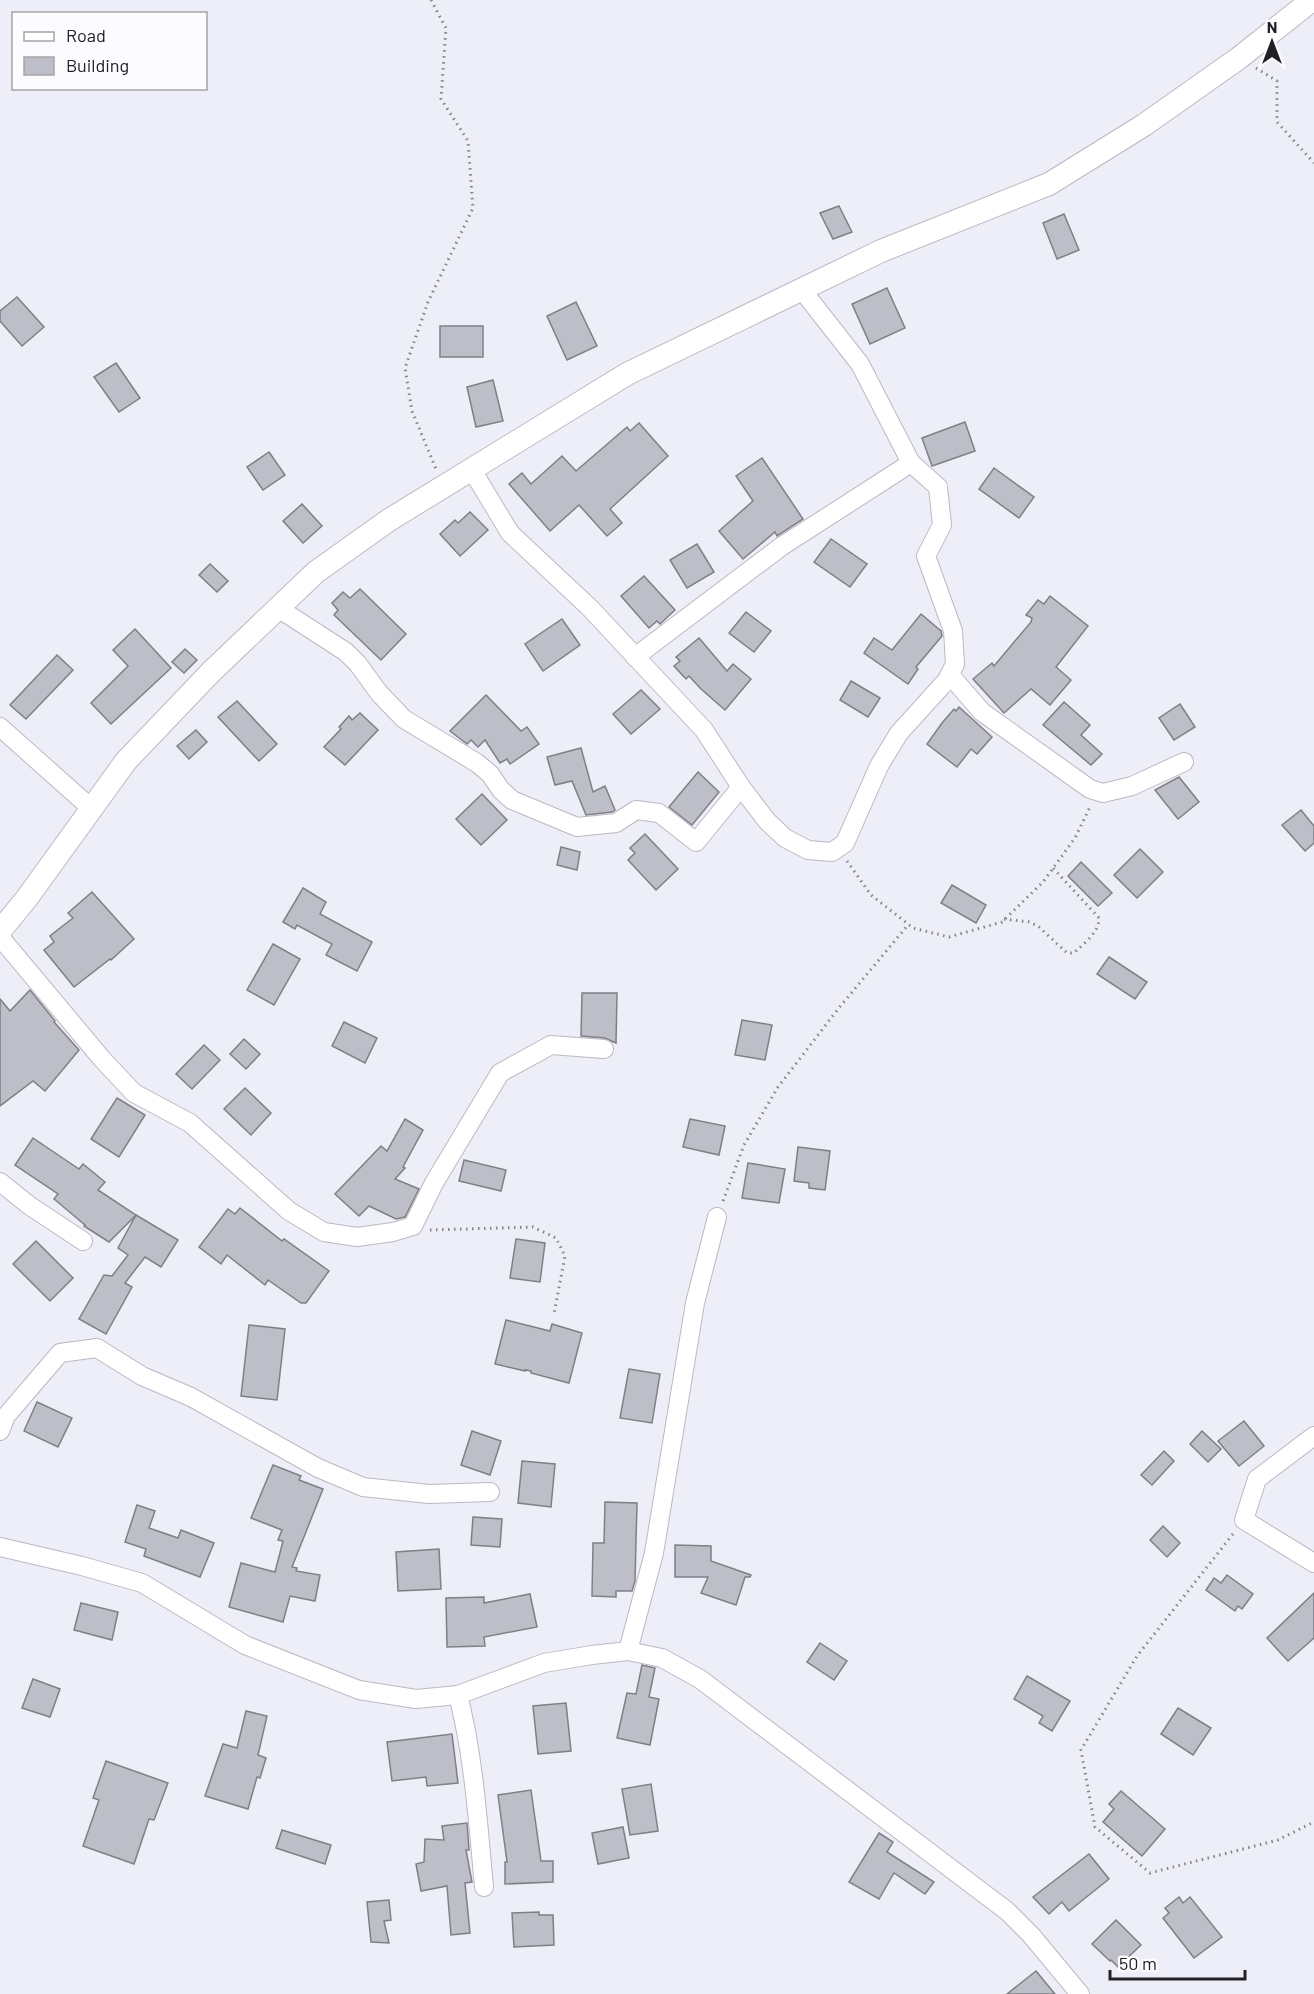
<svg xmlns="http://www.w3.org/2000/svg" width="1314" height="1994" font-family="Barlow,sans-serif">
<rect width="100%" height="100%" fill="#eeeef8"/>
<!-- building -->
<g fill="#bebec8" stroke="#7f7f88" stroke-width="1.5">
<polygon points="839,206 852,232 833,239 820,213"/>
<polygon points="1064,214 1079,250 1057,259 1043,223"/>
<polygon points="887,288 905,328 870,344 852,304"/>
<polygon points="17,297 44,327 22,346 0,321 0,311"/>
<polygon points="576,302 597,346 567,360 547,316"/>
<rect x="440" y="326" width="43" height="31"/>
<polygon points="116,363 140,398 119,412 94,377"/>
<polygon points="493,380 503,421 476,427 467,387"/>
<polygon points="965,422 975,451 932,466 922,438"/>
<polygon points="639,423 668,456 610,509 622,523 607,536 579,505 550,531 509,484 522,473 531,484 562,456 576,471 627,427 630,431"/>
<polygon points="269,452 285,475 263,490 247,467"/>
<polygon points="762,458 803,519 777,536 775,532 743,559 719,531 753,501 736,476"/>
<polygon points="994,468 1034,497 1019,518 979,489"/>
<polygon points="302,504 322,526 303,543 283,521"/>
<polygon points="470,512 488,530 460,556 440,534 455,520 458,523"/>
<polygon points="831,539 867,564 850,587 814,562"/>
<polygon points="697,544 714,572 687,588 670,560"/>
<polygon points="210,564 228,581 217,592 199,575"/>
<polygon points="644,576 675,610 660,624 657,621 649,628 621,596"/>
<polygon points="360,589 406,634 381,660 334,615 338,610 332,603 343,592 350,598"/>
<polygon points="1050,596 1088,626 1056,667 1071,680 1050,705 1031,689 1004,713 973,679 992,663 994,666 1031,622 1032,618 1026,615 1038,600 1044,604"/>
<polygon points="746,612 771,631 754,652 729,633"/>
<polygon points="921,614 941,631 942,636 916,667 918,669 908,684 864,653 874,638 892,650"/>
<polygon points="562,619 580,645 543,671 525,644"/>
<polygon points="135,629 171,668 111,724 91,703 128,666 113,650"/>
<polygon points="699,638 727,671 733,664 751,679 725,710 701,689 689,676 686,679 674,666 680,661 676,657"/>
<polygon points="185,649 197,660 184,673 172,662"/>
<polygon points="57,655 73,670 26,719 10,705"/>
<polygon points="851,681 880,698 868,717 840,700"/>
<polygon points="641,690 660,709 631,734 613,714"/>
<polygon points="486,695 521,731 527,727 539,744 510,764 507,759 500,763 485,740 478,747 471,740 467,744 450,731"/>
<polygon points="237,701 277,744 259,761 218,717"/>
<polygon points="1064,702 1090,725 1081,735 1102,754 1091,765 1043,725"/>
<polygon points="1180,704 1195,727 1174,740 1159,718"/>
<polygon points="959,707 992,737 977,754 971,749 957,767 927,744 942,723 954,709 956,711"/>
<polygon points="360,713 378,730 345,765 324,747 341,729 339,727 349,716 352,720"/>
<polygon points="196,730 207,742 189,759 177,746"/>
<polygon points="581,748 593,792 605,786 615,810 612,812 586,815 572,781 555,785 547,757"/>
<polygon points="698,772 719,792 692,825 669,807"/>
<polygon points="1179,777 1199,802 1178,819 1155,790"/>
<polygon points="482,794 507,820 481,845 456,819"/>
<polygon points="1301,810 1314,826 1314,843 1305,851 1282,825"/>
<polygon points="645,834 678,869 656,890 628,860 635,853 630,848"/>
<polygon points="561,847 580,852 577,870 557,865"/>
<polygon points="1140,849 1163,872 1137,898 1114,875"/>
<polygon points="1081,862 1112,893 1098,906 1068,876"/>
<polygon points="952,885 986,905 976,923 941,903"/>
<polygon points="303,888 326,902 320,914 372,942 357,971 326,955 332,944 297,925 295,929 283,922"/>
<polygon points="92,892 134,939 111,960 110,959 74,987 44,950 54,942 50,936 73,918 68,913"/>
<polygon points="273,944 300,959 274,1005 247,990"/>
<polygon points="1109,957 1147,982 1135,999 1097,974"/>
<polygon points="30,990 55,1021 54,1022 79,1050 45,1091 33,1081 0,1106 0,999 10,1011"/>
<polygon points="582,993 617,993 616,1043 605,1038 581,1036"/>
<polygon points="742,1020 772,1025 765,1060 735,1055"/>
<polygon points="344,1022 377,1038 365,1063 332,1046"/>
<polygon points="244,1039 260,1054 246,1069 230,1054"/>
<polygon points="204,1045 220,1060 192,1089 176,1074"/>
<polygon points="245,1088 271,1113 251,1135 224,1109"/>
<polygon points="117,1098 145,1115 119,1157 91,1139"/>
<polygon points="405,1119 423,1130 403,1167 405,1168 395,1179 419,1189 405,1217 396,1219 369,1206 359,1216 335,1194 381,1146 387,1151"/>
<polygon points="690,1119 725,1126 719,1155 683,1147"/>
<polygon points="33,1138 79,1169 83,1164 105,1182 98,1190 136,1215 109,1242 84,1226 85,1225 54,1199 58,1194 15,1165"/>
<polygon points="798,1147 830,1151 825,1190 809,1188 809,1183 794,1181"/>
<polygon points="464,1160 506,1170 501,1191 459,1181"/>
<polygon points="748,1163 785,1169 779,1203 742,1198"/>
<polygon points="240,1208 282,1241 284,1239 329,1271 306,1303 301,1303 268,1280 265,1285 227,1255 221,1264 199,1247 228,1209 235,1214"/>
<polygon points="136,1215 178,1240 161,1267 145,1257 125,1283 132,1287 106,1334 79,1319 104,1275 112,1276 128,1255 118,1248"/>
<polygon points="516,1239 545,1243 540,1282 510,1278"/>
<polygon points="36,1241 73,1278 50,1301 13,1264"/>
<polygon points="506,1320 550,1331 552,1324 582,1333 569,1383 531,1373 531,1371 525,1370 525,1371 495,1364"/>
<polygon points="249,1325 285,1329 277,1400 241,1396"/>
<polygon points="629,1369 660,1374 652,1423 620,1418"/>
<polygon points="37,1402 72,1418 58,1447 24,1431"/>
<polygon points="1244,1421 1264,1446 1239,1466 1218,1441"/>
<polygon points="472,1431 501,1441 490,1475 461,1465"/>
<polygon points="1202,1431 1221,1449 1208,1462 1190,1444"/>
<polygon points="1164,1451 1174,1461 1152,1485 1141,1475"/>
<polygon points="522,1461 555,1464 551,1507 518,1503"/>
<polygon points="273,1465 301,1476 299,1480 323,1489 292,1567 297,1568 296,1571 320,1575 315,1601 290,1596 283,1622 229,1607 241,1563 275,1572 283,1541 278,1540 282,1530 251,1518"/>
<polygon points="605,1502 637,1503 635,1581 632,1591 616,1591 616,1597 592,1596 593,1543 604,1543"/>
<polygon points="137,1505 155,1511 149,1528 178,1538 181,1530 214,1543 200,1577 144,1556 146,1549 125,1542"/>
<polygon points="473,1517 502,1519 500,1547 471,1545"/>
<polygon points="1163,1526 1180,1543 1167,1557 1150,1540"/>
<polygon points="675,1545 711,1546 711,1561 751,1575 750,1577 745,1577 736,1605 701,1593 708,1577 675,1577"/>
<polygon points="439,1549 441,1589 398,1591 396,1552"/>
<polygon points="1227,1575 1253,1594 1242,1609 1238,1606 1235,1611 1206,1590 1214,1578 1221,1583"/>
<polygon points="1314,1593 1314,1638 1288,1661 1267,1638"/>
<polygon points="530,1594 537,1627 484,1637 485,1646 447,1647 446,1598 484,1597 484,1603"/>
<polygon points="81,1603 118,1612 112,1640 74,1630"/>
<polygon points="820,1643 847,1661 834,1680 807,1662"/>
<polygon points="642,1665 655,1668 649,1697 659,1699 650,1745 617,1738 627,1693 636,1694"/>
<polygon points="1027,1676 1070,1701 1052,1731 1039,1723 1043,1716 1014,1699"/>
<polygon points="33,1679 60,1689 50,1717 22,1708"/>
<polygon points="566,1703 571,1751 538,1754 533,1706"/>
<polygon points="1178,1708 1211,1728 1193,1755 1161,1734"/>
<polygon points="246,1711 267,1716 258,1755 266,1758 260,1778 257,1777 248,1809 205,1796 223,1744 237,1748"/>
<polygon points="452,1734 458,1783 427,1786 426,1777 392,1781 387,1742"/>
<polygon points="106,1761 168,1783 154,1820 149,1819 134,1864 83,1846 99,1800 93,1798"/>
<polygon points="651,1784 658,1831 630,1835 622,1789"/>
<polygon points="531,1790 541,1861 553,1861 553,1882 505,1884 505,1862 507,1862 498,1795"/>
<polygon points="1121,1791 1165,1829 1142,1856 1103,1822 1114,1809 1109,1804"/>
<polygon points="467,1823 469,1850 466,1850 472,1882 465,1883 470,1933 451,1935 447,1886 421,1891 416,1864 424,1862 425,1839 444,1840 442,1826"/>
<polygon points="623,1827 629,1858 598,1864 592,1833"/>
<polygon points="282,1830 331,1845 325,1864 276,1848"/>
<polygon points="879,1833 893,1842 887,1852 934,1882 925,1894 894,1873 879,1899 849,1882"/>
<polygon points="1089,1854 1109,1879 1069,1911 1062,1902 1049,1914 1033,1897"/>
<polygon points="1179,1897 1183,1903 1190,1897 1222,1937 1194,1958 1163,1918 1169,1913 1165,1908"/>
<polygon points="389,1900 391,1920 384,1921 389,1943 371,1942 367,1902"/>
<polygon points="539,1912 539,1915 553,1915 554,1945 514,1947 512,1913"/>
<polygon points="1116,1920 1141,1945 1118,1967 1111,1960 1110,1961 1092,1944"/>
<polygon points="1036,1971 1055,1994 1007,1994"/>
</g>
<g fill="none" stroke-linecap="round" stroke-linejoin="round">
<defs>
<g id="minor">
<polyline points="472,470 510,533 590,608 704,730 741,787 767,821 785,838 808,850 832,852 845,843 879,766 899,733 947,680 955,664 953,631 926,556 942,525 938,487 911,463 860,364 802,290"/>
<polyline points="278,608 346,652 358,664 379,693 404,719 477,763 490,774 501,790 512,800 577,827 616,823 636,810 659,813 696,842 741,787"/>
<polyline points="635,657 782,546 911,463"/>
<polyline points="950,675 982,712 1090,789 1103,793 1132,786 1184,762"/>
<polyline points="0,727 92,809"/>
<polyline points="0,937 102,1059 134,1093 190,1123 289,1211 324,1232 357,1237 393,1232 413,1226 434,1183 500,1073 551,1045 604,1049"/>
<polyline points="0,1182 30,1206 83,1241"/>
<polyline points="0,1431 6,1416 60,1353 97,1348 142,1376 191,1397 318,1468 363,1487 429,1494 490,1492"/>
<polyline points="1314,1436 1257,1479 1244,1520 1314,1563"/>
<polyline points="0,1547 82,1566 142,1583 245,1645 359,1690 416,1699 458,1695 544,1663 592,1655 628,1651 662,1658 700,1679 1007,1911 1031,1935 1080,1994"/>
<polyline points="628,1651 654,1553 695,1303 717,1217"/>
<path d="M458,1695c16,62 20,128 26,192"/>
</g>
<polyline id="tertiary" points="0,931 27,898 126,761 211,672 316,572 389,520 627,374 881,251 1049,184 1144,125 1239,58 1312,0"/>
</defs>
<!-- minor casing -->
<use href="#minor" stroke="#b9b9c3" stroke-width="20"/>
<!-- tertiary casing -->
<use href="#tertiary" stroke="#b9b9c3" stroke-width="24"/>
<!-- path -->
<g stroke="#83838a" stroke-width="3" stroke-dasharray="1.5 4.5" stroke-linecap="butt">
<polyline points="431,0 446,28 441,99 468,141 473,208 428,302 405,368 412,411 436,469"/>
<polyline points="1256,68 1277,81 1277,122 1314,163"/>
<polyline points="847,861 871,895 908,924 913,928 949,937 1002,922 1043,882 1075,838 1090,807"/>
<path d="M1004,919l25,3 9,4 29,27h7c10,-10 25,-20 25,-35l-46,-50"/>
<polyline points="723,1201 744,1145 778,1087 838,1009 908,925"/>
<polyline points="430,1230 533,1227 556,1238 565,1256 554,1314"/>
<polyline points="1233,1534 1137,1656 1081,1750 1095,1827 1150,1873 1278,1840 1314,1822"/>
</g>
<!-- minor -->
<use href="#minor" stroke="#fff" stroke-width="18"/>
<!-- tertiary -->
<use href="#tertiary" stroke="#fff" stroke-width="22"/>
</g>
<!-- legend -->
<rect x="12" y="12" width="195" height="78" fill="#fcfcfe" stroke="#a4a4a7" stroke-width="1.5"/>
<rect x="24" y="32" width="30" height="9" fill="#ffffff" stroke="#a4a4a7" stroke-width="1.5"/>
<text x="66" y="42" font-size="18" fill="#212125">Road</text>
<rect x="24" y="57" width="30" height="18" fill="#bebec8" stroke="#a4a4a7" stroke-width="1.5"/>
<text x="66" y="72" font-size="18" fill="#212125">Building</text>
<!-- north arrow -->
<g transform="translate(1272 42)" stroke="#fcfcfe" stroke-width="4.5" paint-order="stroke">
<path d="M0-4.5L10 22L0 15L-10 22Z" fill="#212125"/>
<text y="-9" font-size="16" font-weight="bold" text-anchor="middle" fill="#212125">N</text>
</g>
<!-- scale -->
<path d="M1110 1970v9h135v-9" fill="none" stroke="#212125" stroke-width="3"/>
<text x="1119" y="1970" font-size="18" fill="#212125" stroke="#fcfcfe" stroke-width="4.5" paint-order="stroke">50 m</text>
</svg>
